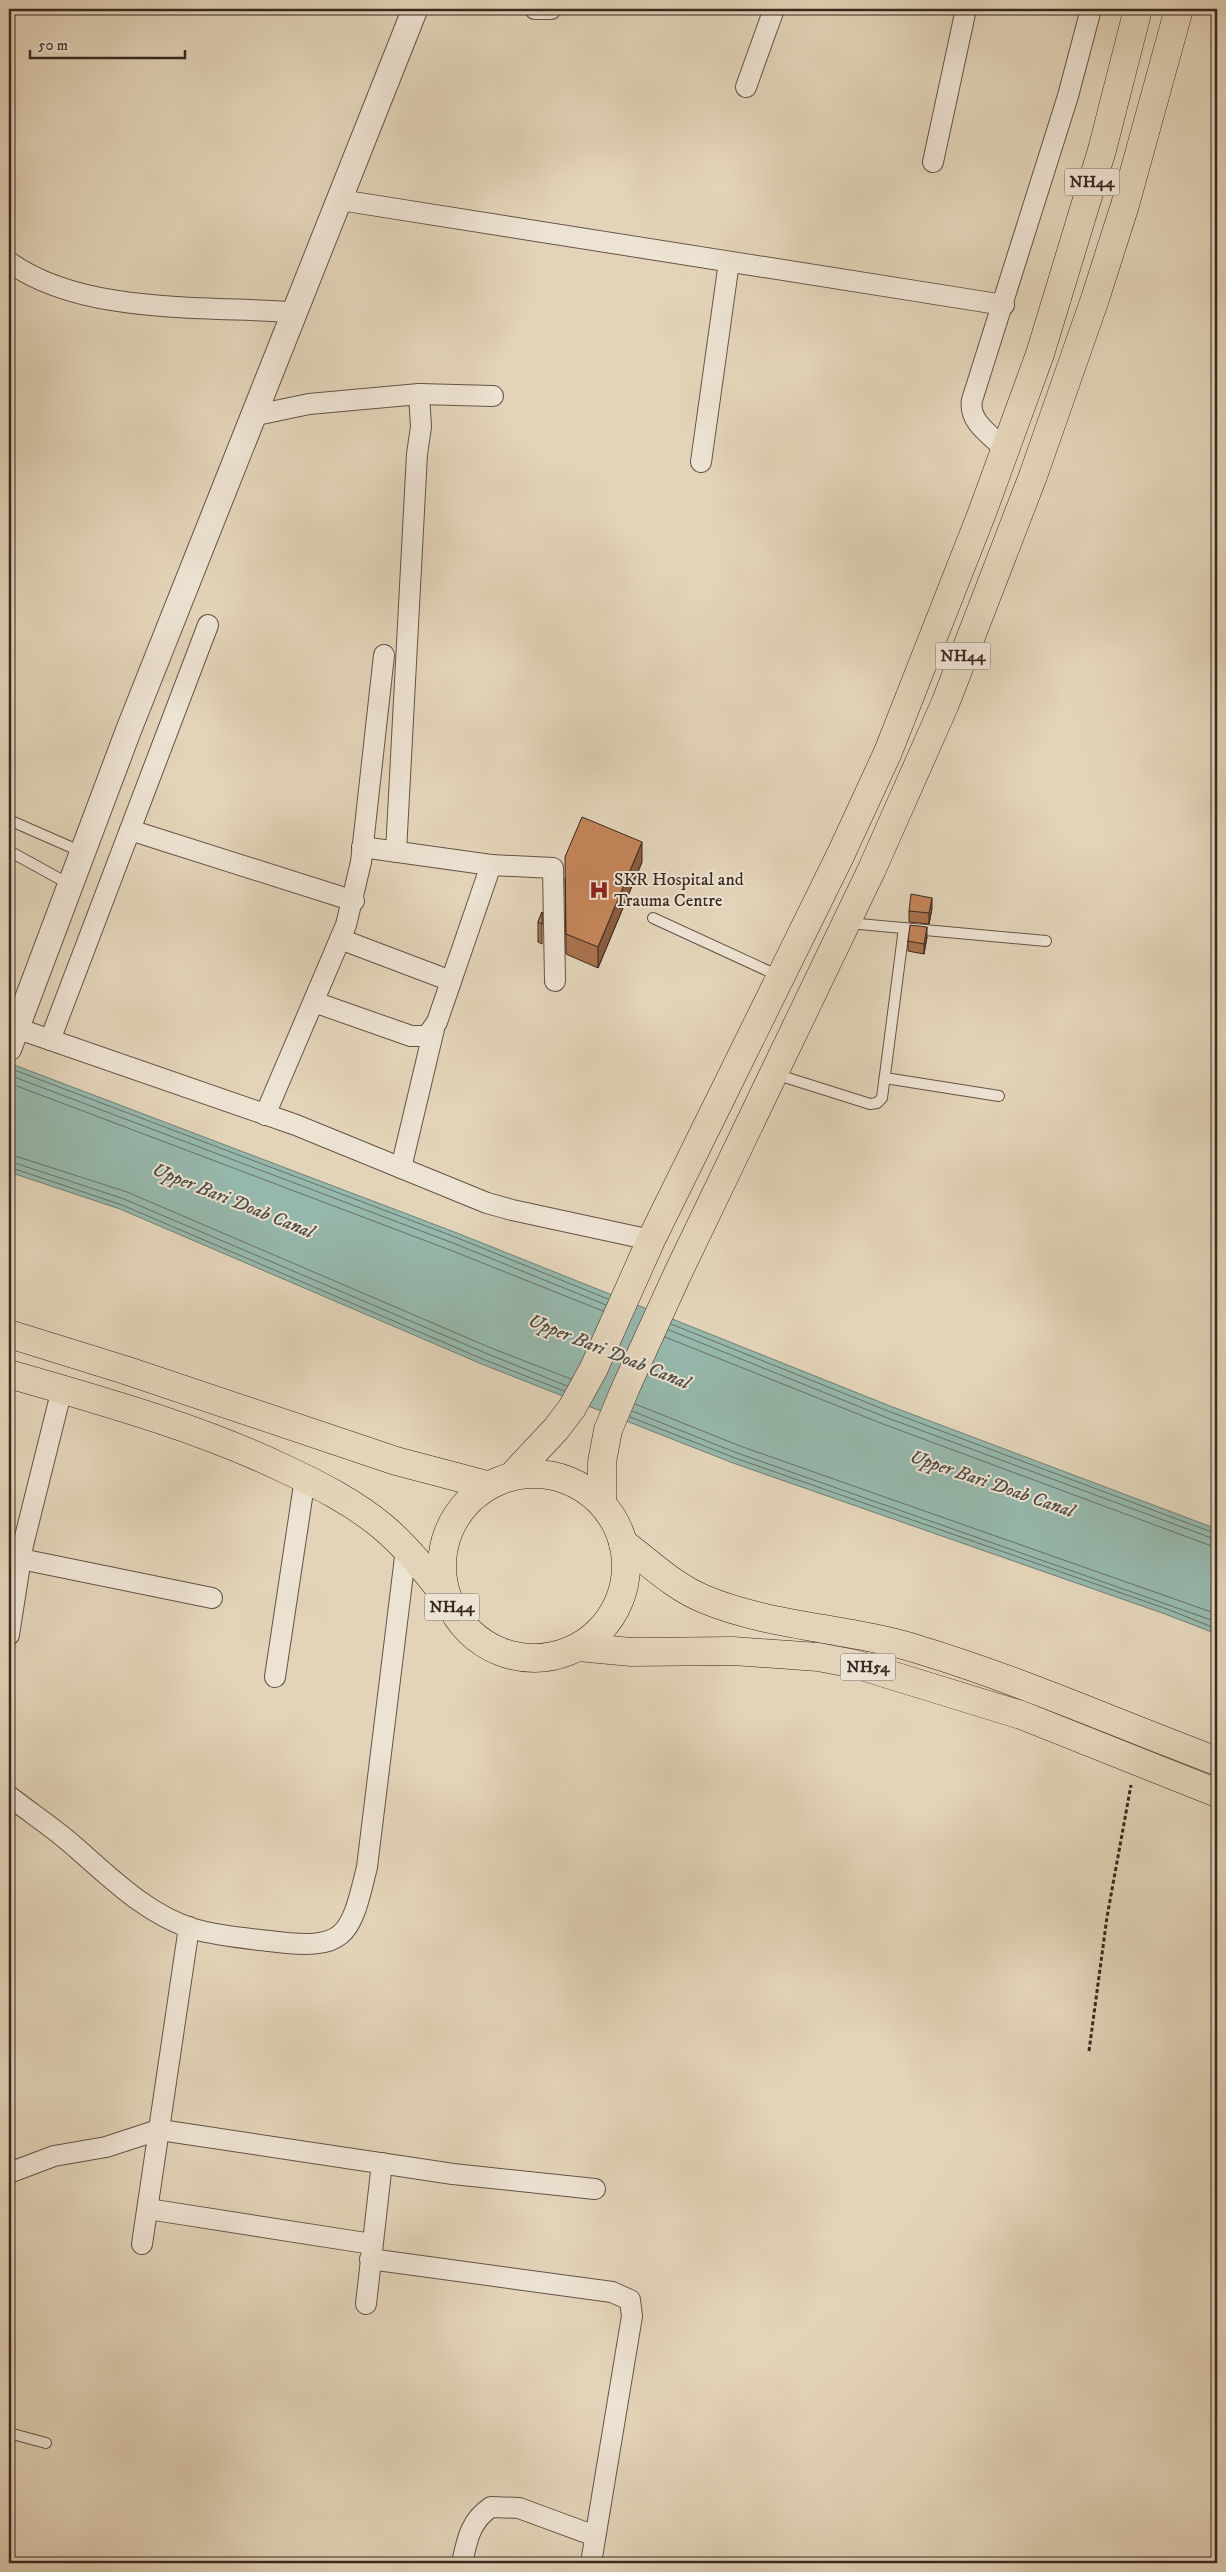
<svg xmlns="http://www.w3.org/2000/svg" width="1226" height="2572" font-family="'IM FELL DW Pica',serif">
<rect width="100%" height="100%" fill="#e3d4b9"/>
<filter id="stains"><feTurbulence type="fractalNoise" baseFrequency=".004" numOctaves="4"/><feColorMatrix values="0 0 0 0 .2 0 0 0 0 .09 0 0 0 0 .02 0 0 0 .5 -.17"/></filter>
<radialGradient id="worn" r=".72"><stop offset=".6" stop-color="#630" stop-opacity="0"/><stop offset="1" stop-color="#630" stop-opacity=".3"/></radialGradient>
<!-- water -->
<polygon fill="#96b8ac" stroke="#717e74" points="9,1063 457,1233 890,1406 1217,1529 1217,1634 1165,1614 733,1463 484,1365 120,1209 9,1172"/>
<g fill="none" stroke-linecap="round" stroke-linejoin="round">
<!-- shore -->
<g stroke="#687066" stroke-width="1">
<polyline points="9,1068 455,1237 608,1299"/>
<polyline points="9,1075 453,1243 606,1305"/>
<polyline points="9,1083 450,1250 603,1311"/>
<polyline points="9,1154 127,1192 491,1348 571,1379"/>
<polyline points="9,1161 124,1199 488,1354 567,1386"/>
<polyline points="9,1167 122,1205 485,1360 564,1391"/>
<polyline points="671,1324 888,1411 1217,1534"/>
<polyline points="669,1330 885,1417 1217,1540"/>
<polyline points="665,1337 883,1424 1217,1548"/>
<polyline points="635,1404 740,1446 1217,1614"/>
<polyline points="632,1411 737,1453 1217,1622"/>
<polyline points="630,1417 735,1458 1167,1609 1217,1629"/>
</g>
<defs>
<g id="service">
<polyline points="9,820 82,852"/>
<polyline points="9,851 69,884"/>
<polyline points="653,918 779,976"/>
<polyline points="848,923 1046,941"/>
<polyline points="775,1074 870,1104 877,1103 882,1098 904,928"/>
<polyline points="885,1078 999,1096"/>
<polyline points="9,2433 46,2443"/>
</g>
<g id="minor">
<polyline points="535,9 551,9"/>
<polyline points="746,87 774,9"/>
<polyline points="933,162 966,9"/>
<polyline points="340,200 1004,305"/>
<path d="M9,262c74,53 196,44 284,50"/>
<polyline points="419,394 493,396"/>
<polyline points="252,416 309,404 419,394 421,427 417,454 396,852"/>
<path d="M1005,449c-14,-14 -37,-27 -33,-49l96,-304 23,-87"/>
<polyline points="701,462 729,262"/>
<polyline points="130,830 354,901"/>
<polyline points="491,865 553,868 555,981"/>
<polyline points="340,939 451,981"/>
<polyline points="314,1002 411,1036 427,1036 437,1022 491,865 362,847"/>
<polyline points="16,1028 296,1125 487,1203 512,1210 651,1240"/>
<polyline points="50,1040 208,625"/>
<polyline points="265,1115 346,925 361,862 384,655"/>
<polyline points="401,1168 434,1029"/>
<polyline points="21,1559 212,1598"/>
<polyline points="9,1635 23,1545 62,1389"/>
<polyline points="275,1677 305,1478"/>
<path d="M9,1796c19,15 39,28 58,44 38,32 77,74 127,89 24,7 50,9 75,12 77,10 81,-3 98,-74l39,-318"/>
<polyline points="9,2173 54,2156 106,2147 152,2132 167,2131 453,2174 595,2189"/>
<polyline points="148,2209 372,2244"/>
<polyline points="142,2244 189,1927"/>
<polyline points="370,2259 612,2292 630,2300 632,2316 591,2563"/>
<polyline points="366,2304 382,2163"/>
<path d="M462,2563c5,-23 8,-42 29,-56l28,1 76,28"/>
</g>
<polyline id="tertiary" points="9,1048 129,729 415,9"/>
<g id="trunk">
<polyline points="9,1334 125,1370 396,1461 487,1485"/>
<path d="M9,1374c93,27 188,53 276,95 34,16 68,33 98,58 24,20 44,45 63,70"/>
<circle cx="534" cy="1566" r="92"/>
<polyline points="513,1475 556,1429 572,1408 594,1368 651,1240 840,856 888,752 982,513 1040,354 1102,150 1138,9"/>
<polyline points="602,1503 602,1462 608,1430 626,1387 677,1275 872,869 945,704 1033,476 1095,299 1125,205 1179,9"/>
<path d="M623,1543c26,19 51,44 81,56 66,28 147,29 216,51 102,31 198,74 297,111"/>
<polyline points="578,1647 631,1652 733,1651 818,1657 855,1664 1021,1715 1217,1793"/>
</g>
</defs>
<!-- service casing -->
<use href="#service" stroke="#645347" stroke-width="12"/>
<!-- minor casing -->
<use href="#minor" stroke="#645347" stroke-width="22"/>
<!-- tertiary casing -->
<use href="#tertiary" stroke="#645347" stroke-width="27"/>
<!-- trunk casing -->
<use href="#trunk" stroke="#392821" stroke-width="29"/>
<!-- path -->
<polyline stroke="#392821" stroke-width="3" stroke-dasharray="4 2.5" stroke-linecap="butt" points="1089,2051 1107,1917 1131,1785"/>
<!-- service -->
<use href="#service" stroke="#ede3d2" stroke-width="10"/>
<!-- minor -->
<use href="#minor" stroke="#ede3d2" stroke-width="20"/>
<!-- tertiary -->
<use href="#tertiary" stroke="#ede3d2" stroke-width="25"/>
<!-- trunk -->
<use href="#trunk" stroke="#e3d4b9" stroke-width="28"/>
</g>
<!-- wall -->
<g fill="#a9724d" stroke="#392821">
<polygon points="642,862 598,968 566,954 565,878"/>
<polygon points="932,908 929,924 909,922 909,911"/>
<polygon points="542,912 542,944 538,942 538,922"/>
<polygon points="927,937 924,954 908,951 908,941"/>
</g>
<!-- shaded-wall -->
<g fill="#8a5d3f" stroke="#392821">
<polygon points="642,842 642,862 598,968 598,947"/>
<polygon points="932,898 932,908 929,924 929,913"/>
<polygon points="927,927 927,937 924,954 924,944"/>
</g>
<!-- building -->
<g fill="#c5855a" stroke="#392821">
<polygon points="582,817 642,842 598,947 566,934 565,857"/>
<polygon points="911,894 932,898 929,913 909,911"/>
<polygon points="542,912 542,924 538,922"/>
<polygon points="910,925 927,927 924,944 908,941"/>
</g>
<!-- icons -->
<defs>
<symbol id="hospital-bare" viewBox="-9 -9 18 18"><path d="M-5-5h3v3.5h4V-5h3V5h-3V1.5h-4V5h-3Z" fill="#8f2418" stroke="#ede3d2" stroke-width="2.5" paint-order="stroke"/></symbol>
</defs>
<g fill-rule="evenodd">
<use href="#hospital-bare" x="585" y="876" width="28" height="28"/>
</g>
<g text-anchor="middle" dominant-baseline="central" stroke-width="4" stroke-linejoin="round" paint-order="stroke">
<!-- shield labels -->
<g fill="#ede3d2" stroke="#6f6056" stroke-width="1">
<rect x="1064.5" y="168.5" width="55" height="27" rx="4"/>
<rect x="935.5" y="642.5" width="55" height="27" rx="4"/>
<rect x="424.5" y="1593.5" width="55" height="27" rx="4"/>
<rect x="840.5" y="1653.5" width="55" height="27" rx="4"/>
</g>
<g font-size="16" font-weight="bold" fill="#392821">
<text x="1092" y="182">NH44</text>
<text x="963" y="656">NH44</text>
<text x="452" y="1607">NH44</text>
<text x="868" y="1667">NH54</text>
</g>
<!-- poi labels -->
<g font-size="18" fill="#392821" stroke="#ede3d2" text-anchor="start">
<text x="614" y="880">SKR Hospital and<tspan x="614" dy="21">Trauma Centre</tspan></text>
</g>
<!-- water labels -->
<g font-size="19" font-style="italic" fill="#504c44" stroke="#ede3d2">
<text transform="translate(233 1201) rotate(22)">Upper Bari Doab Canal</text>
<text transform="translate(609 1352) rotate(22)">Upper Bari Doab Canal</text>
<text transform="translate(992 1484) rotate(19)">Upper Bari Doab Canal</text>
</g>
</g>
<!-- margin -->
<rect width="1226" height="2572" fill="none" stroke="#e3d4b9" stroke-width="30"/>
<rect x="10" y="10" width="1206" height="2552" fill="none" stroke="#392821" stroke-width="2.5"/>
<rect x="15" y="15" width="1196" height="2542" fill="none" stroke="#392821"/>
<!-- scale -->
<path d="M30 50v8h155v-8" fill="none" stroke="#392821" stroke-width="2.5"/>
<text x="38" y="50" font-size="15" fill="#392821" stroke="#ede3d2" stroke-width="4" paint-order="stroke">50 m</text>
<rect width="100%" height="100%" filter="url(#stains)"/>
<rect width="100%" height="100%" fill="url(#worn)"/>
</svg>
